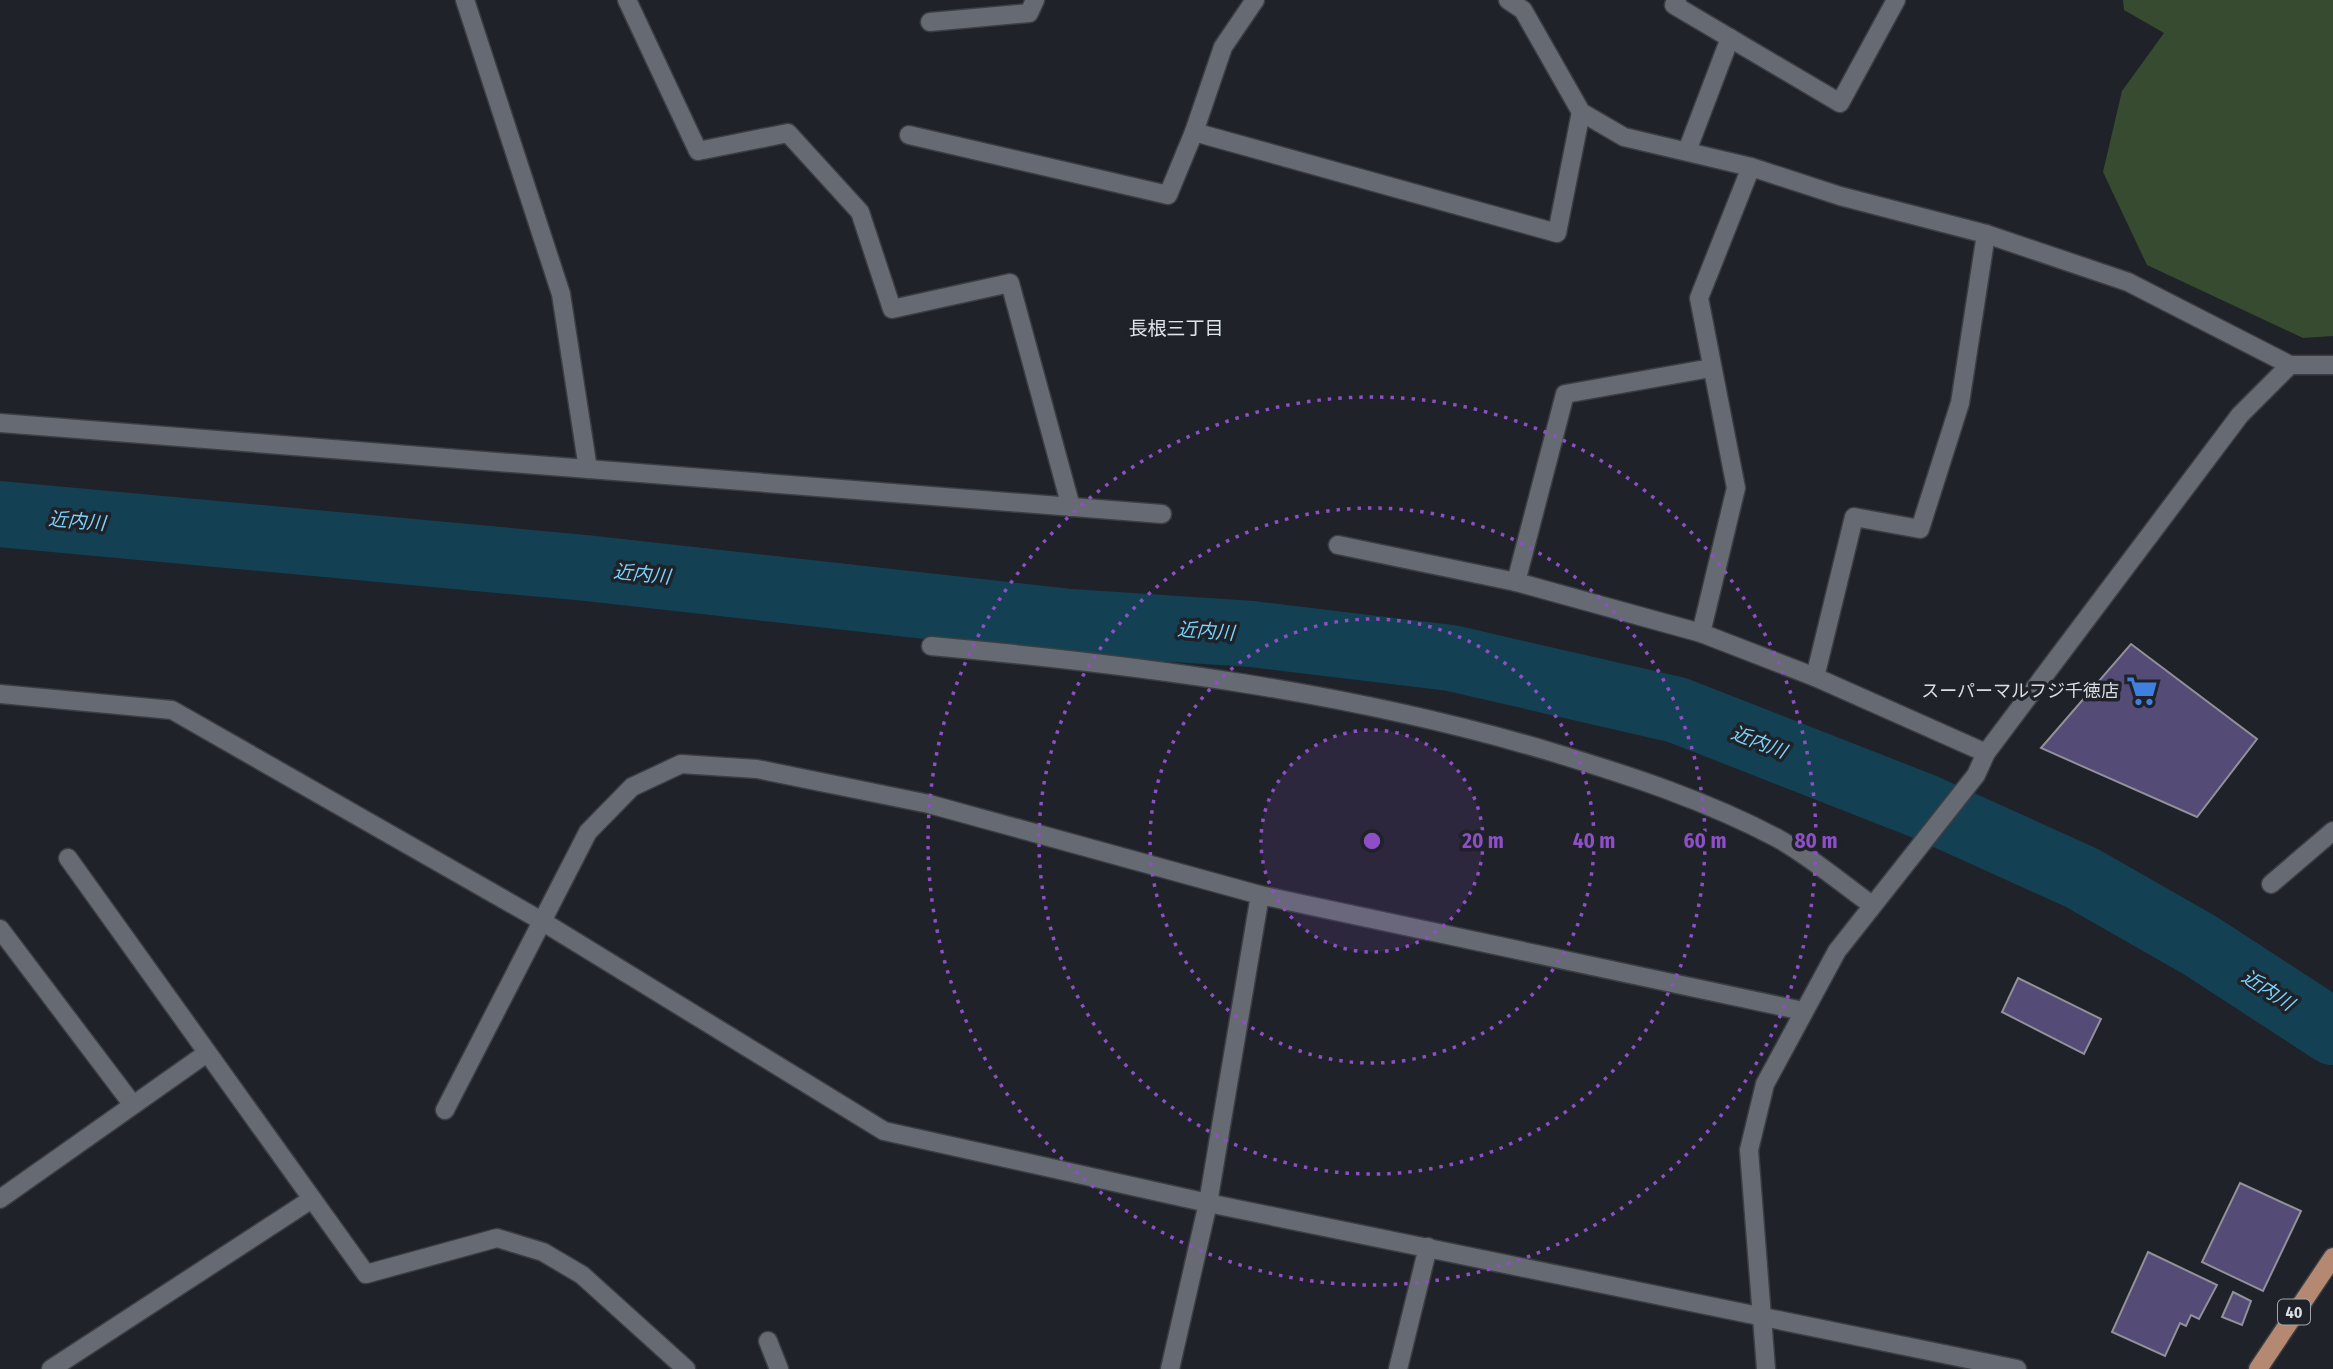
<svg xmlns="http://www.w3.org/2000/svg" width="2333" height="1369" font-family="'Fira Sans Condensed','Noto Sans JP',sans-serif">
<rect width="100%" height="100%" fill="#1f2229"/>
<!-- green -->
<polygon fill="#364b2f" points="2123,0 2333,0 2333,336 2303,338 2147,265 2103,172 2122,91 2164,33 2124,10"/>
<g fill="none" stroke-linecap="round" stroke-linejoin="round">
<!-- river -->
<polyline stroke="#134153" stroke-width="66" points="0,514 586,568 1070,622 1252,634 1451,658 1677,710 1925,807 2082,878 2201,946 2333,1032"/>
</g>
<!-- building -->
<g fill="#544b77" stroke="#929099" stroke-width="2">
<polygon points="2131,644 2257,739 2197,817 2041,748"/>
<polygon points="2018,978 2101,1019 2084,1054 2002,1012"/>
<polygon points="2240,1183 2301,1211 2263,1291 2202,1262"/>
<polygon points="2148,1252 2217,1285 2199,1319 2191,1315 2186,1326 2180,1323 2165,1356 2112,1332"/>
<polygon points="2233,1292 2251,1301 2242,1325 2222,1317"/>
</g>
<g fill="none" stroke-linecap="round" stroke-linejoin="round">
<defs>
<g id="minor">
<polyline points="465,0 561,294 588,469"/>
<polyline points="627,0 698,151 788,133 860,212 892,309 1010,283 1071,507"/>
<polyline points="1508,0 1523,10 1581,112 1624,137 1751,167"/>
<polyline points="1677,0 1674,5 1840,103 1896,0"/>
<polyline points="930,22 1029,13 1035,0"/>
<polyline points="1194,132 1557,233 1581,112"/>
<polyline points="909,135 1168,195 1194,132 1223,47 1255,0"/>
<polyline points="1687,151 1730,38"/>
<polyline points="0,423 1162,514"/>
<polyline points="1338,545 1516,582 1701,633 1815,677 1986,753"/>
<polyline points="1516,582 1565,394 1711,368"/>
<polyline points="1701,633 1736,488 1699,298 1751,167 1840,196 1986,234 2128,282 2290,365 2333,365"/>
<path d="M931,646c211,19 421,46 624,107 76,23 152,48 222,85 33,18 64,45 95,67"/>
<polyline points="1815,677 1854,517 1920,529 1960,403 1986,234"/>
<polyline points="0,694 172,710 540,920 884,1131 1208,1203 2017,1369"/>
<polyline points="68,858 366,1274 497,1238 543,1252 582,1275 686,1369"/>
<polyline points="2271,884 2333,831"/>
<polyline points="1260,895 1803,1011"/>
<polyline points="0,929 133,1105"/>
<polyline points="445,1110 588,832 632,787 681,764 757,769 929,804 1260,895 1208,1203 1170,1369"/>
<polyline points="0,1199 207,1053"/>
<polyline points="768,1341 779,1369"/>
<polyline points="51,1369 312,1199"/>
<polyline points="1398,1369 1428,1247"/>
<polyline points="1766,1369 1749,1150 1765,1084 1837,951 1976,775 1986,753 2240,415 2290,365"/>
</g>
<polyline id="major" points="2258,1369 2333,1257"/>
</defs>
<!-- minor casing -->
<use href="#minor" stroke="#3b3e43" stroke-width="21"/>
<!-- major casing -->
<use href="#major" stroke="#3b3e43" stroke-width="21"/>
<!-- minor -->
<use href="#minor" stroke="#666a72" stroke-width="18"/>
<!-- major -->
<use href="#major" stroke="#b58871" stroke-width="18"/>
</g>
<!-- distance rings -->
<circle cx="1372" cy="841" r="111" fill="#8e4fc6" fill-opacity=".12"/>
<g fill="none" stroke="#8e4fc6" stroke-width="3.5" stroke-dasharray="3.5 7">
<circle cx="1372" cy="841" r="111"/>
<circle cx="1372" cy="841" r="222"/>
<circle cx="1372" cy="841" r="333"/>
<circle cx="1372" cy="841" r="444"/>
</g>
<!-- icons -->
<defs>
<symbol id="supermarket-bare" viewBox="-9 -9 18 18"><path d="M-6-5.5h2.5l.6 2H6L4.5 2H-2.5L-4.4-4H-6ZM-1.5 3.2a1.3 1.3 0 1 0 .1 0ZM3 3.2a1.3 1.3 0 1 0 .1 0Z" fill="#3f7fe0" stroke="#1f2229" stroke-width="2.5" paint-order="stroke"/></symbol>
</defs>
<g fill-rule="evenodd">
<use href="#supermarket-bare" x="2120" y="669" width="44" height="44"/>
</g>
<g text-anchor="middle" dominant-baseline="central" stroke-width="7" stroke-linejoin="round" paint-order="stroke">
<!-- shield labels -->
<rect fill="#1f2229" stroke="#a3a5aa" stroke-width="2" x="2278" y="1299.5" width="32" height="25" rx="5"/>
<g font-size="16" font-weight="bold" fill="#dbdde2">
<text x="2294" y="1312">40</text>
</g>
<!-- poi labels -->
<g font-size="18" fill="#dbdde2" stroke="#1f2229" text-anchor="end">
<text x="2119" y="691">スーパーマルフジ千徳店</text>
</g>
<!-- neighbourhood labels -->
<g font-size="19" fill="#dfe4ed" stroke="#1f2229">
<text x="1176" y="328">長根三丁目</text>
</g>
<!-- water labels -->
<g font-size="19" font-style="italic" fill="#7ad4fb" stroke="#1f2229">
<text transform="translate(77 521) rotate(5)">近内川</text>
<text transform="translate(642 574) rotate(6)">近内川</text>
<text transform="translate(1206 631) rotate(4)">近内川</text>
<text transform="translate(1759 742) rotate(21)">近内川</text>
<text transform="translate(2268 990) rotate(33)">近内川</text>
</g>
</g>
<circle cx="1372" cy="841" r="10" fill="#8e4fc6" stroke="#1f2229" stroke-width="3.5"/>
<g font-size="21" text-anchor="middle" font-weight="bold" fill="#8e4fc6" stroke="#1f2229" stroke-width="7" stroke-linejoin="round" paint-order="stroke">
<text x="1483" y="848">20 m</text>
<text x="1594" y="848">40 m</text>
<text x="1705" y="848">60 m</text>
<text x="1816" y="848">80 m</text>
</g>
</svg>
